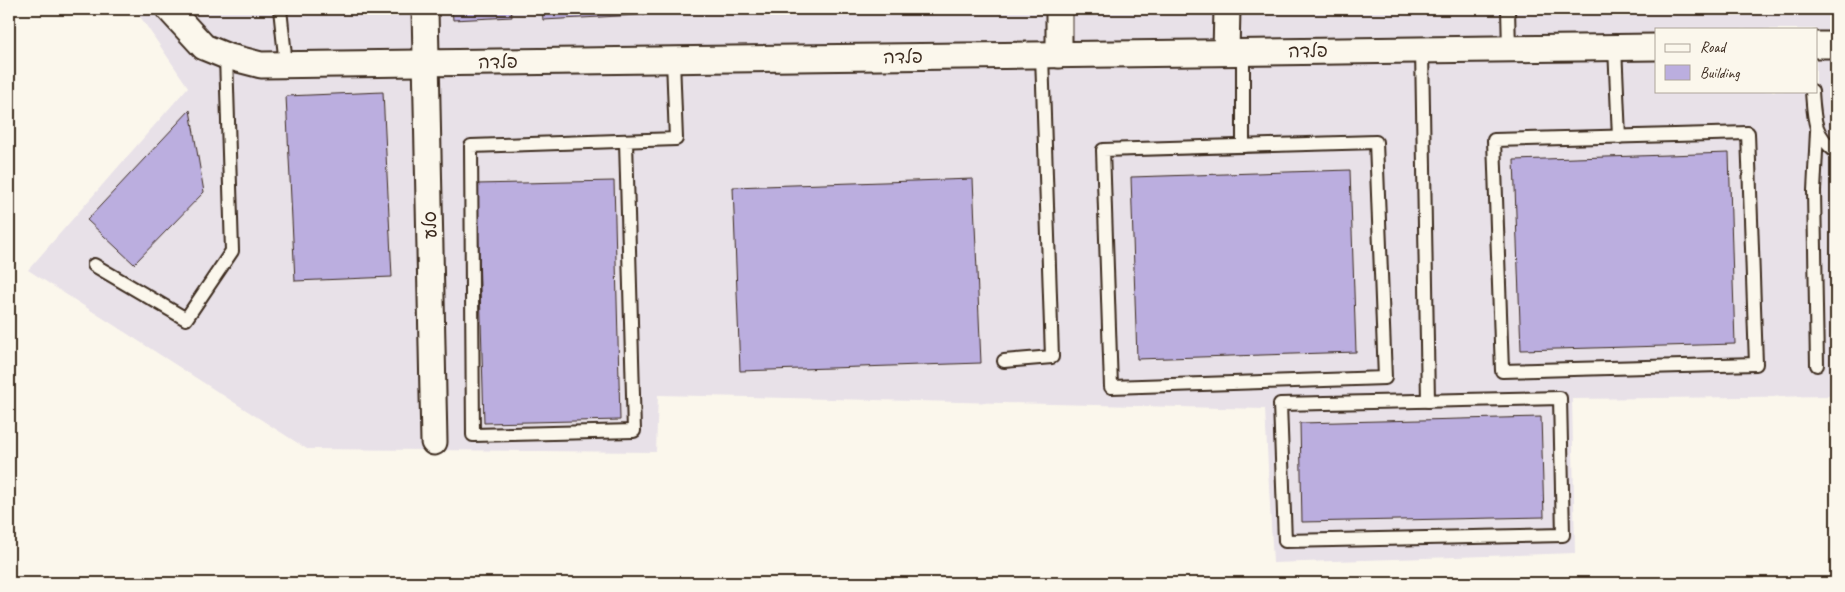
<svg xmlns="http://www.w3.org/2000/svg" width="1845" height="592" font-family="Caveat,'Playpen Sans Hebrew',sans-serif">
<rect width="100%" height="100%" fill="#fbf7ec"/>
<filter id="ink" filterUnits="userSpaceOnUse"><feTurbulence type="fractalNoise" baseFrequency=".02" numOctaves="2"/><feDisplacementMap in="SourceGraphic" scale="10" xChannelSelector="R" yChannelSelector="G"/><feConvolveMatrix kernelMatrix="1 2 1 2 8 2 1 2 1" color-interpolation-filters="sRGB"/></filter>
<g filter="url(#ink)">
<!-- built -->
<path fill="#e8e1e8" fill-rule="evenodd" d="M135,9h1701v493l-4,-106 -260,3 3,154 -302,10 -8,-154 -607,-14 -2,57 -349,-3 -279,-179 160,-183zM1656,29h160v62h-160z"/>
<!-- building -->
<g fill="#bbaedf" stroke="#3b2a1e">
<polygon points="452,9 511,9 512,17 453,20"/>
<polygon points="542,9 696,9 696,12 543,20"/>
<polygon points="714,9 783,9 714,12"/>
<polygon points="946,9 1021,9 946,11"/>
<polygon points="383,92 392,277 295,281 286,96"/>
<polygon points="190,110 204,192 134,264 87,220"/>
<polygon points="1729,153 1735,344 1521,350 1514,160"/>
<polygon points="1350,170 1356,352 1137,359 1131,177"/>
<polygon points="973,179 981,363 740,371 733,187"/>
<polygon points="614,181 620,420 484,423 477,184"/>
<polygon points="1541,417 1544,517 1302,522 1300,423"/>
</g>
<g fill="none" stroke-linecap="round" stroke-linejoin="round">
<defs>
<g id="lane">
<polyline points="280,9 286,65"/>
<polyline points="1508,9 1509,49"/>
<polyline points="1615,47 1619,137"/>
<polyline points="1422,50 1428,401"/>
<path d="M1812,91c2,27 1,43 24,61"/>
<polygon points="1748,133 1756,364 1502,371 1494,140"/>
<polyline points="626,141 634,431 473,435 471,146 676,139 673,60"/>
<polygon points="1376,142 1385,378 1111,387 1103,150"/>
<polyline points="1243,146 1243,52"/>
<polyline points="94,265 186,319 232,251 226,56"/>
<polyline points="1004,361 1052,357 1042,55"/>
<polyline points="1817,365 1814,191 1817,131"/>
<polygon points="1560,398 1563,535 1285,541 1280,404"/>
</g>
<g id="street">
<polyline points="169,9 204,47 226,56 261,65 1656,47"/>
<polyline points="425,9 434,442"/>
<polyline points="1059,9 1059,55"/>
<polyline points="1816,45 1836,45"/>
<polyline points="1226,52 1227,9"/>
</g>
</defs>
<!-- lane casing -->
<use href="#lane" stroke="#3b2a1e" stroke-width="16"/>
<!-- street casing -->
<use href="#street" stroke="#3b2a1e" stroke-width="29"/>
<!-- lane -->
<use href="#lane" stroke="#fbf7ec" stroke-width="12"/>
<!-- street -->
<use href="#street" stroke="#fbf7ec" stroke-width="25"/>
</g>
</g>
<g text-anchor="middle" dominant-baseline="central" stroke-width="4" stroke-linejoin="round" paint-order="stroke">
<!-- street labels -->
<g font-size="18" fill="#3b2a1e" stroke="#fbf7ec">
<text transform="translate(1308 51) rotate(-1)">פלדה</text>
<text transform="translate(903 57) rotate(-1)">פלדה</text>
<text transform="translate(498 62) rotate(-1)">פלדה</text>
<text transform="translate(430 225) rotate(-91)">סלע</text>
</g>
</g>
<!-- margin -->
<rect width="1845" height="592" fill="none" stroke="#fbf7ec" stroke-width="30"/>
<rect x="15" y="15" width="1815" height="562" fill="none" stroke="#3b2a1e" stroke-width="2" filter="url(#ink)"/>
<!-- legend -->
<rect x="1655" y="28" width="162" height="65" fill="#fbf7ec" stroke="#aea59a"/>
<rect x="1665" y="44" width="25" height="8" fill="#fbf7ec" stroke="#aea59a"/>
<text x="1700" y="52" font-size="15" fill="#3b2a1e">Road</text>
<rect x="1665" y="65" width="25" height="15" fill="#bbaedf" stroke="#aea59a"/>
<text x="1700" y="78" font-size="15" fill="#3b2a1e">Building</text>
</svg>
